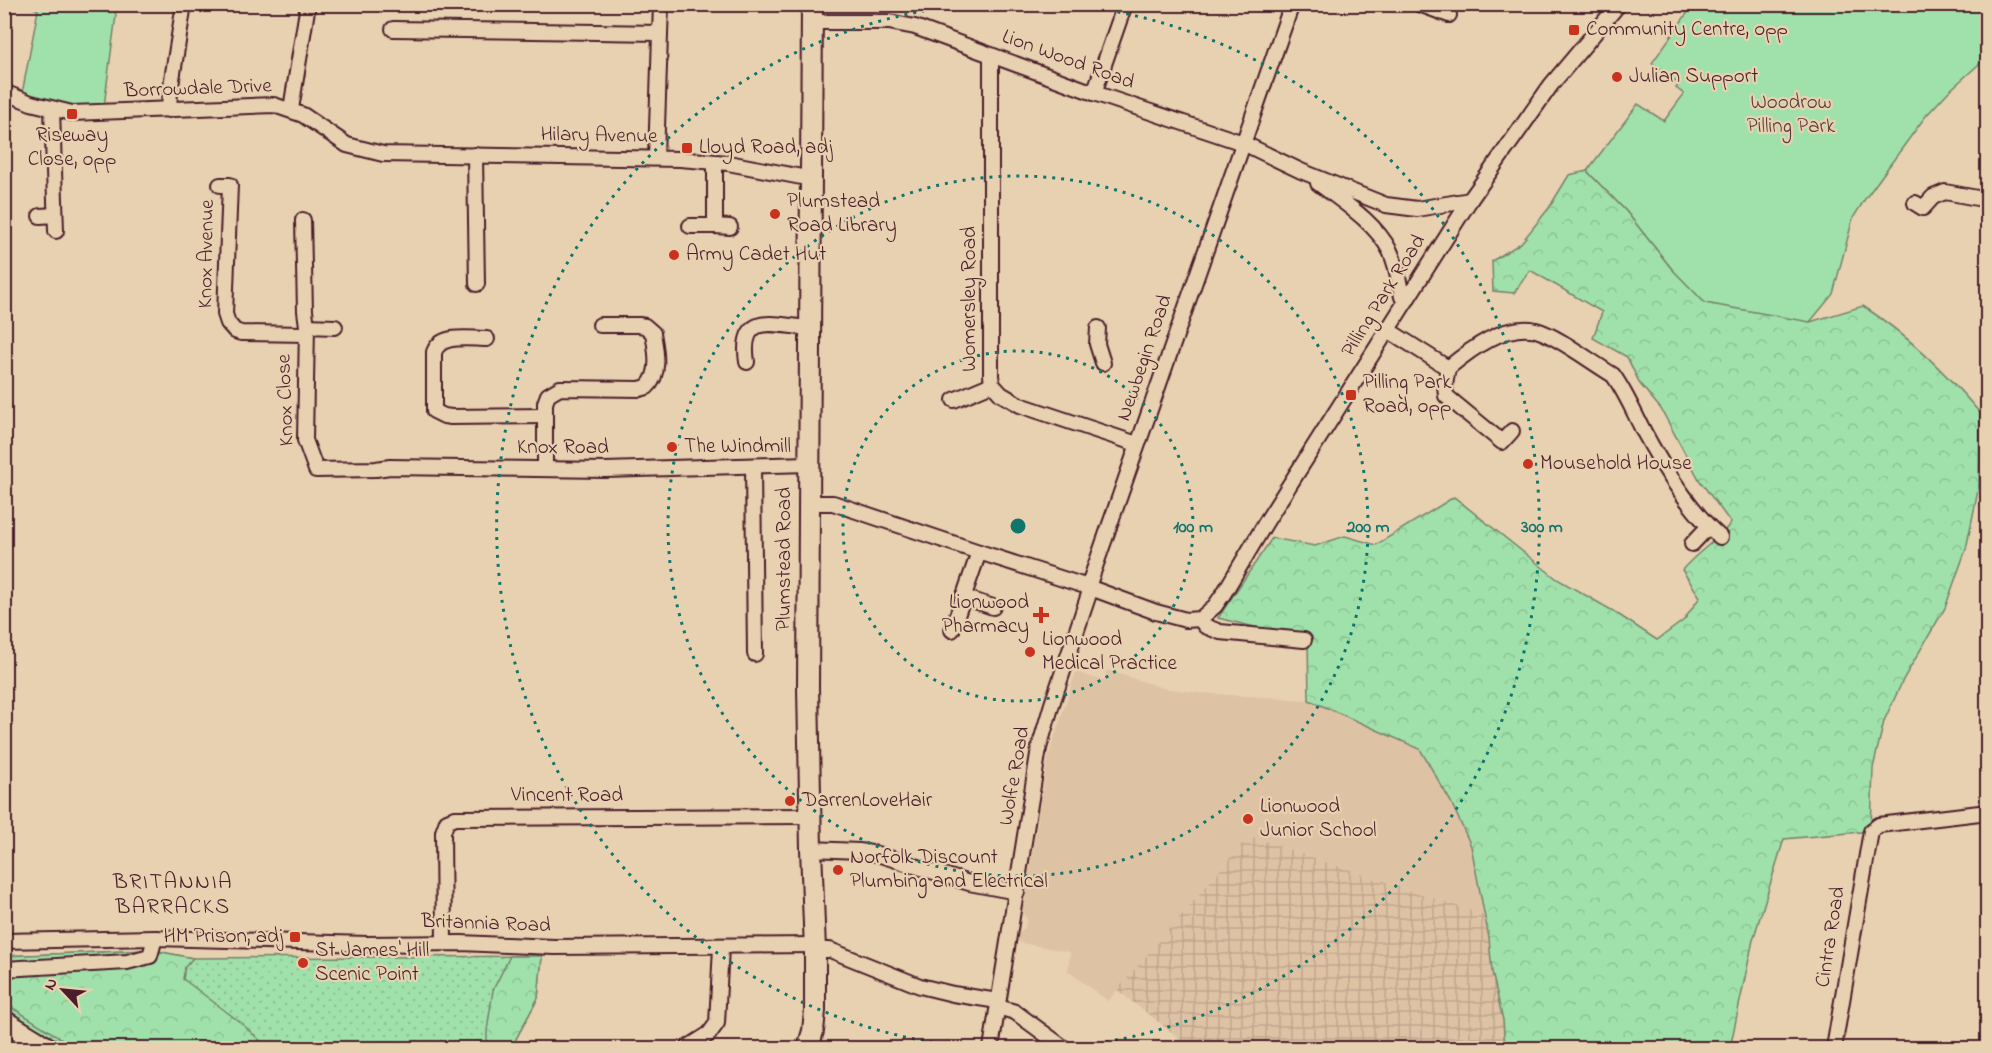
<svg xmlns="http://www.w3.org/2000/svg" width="1992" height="1053" font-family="'Indie Flower',sans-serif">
<defs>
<pattern id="industrial-grid" width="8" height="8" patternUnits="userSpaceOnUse" patternTransform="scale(1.5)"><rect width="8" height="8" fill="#dec2a4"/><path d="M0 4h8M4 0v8" fill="none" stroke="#c0a68d"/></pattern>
<pattern id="grass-dots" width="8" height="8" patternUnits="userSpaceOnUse" patternTransform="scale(1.5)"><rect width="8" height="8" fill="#a0e1ab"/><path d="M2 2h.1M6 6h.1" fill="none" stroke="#8bc193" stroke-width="1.8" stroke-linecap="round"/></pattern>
<pattern id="forest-crowns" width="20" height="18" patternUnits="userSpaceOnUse" patternTransform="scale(1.5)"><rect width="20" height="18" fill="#a0e1ab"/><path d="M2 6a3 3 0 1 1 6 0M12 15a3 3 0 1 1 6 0" fill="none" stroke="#8bc193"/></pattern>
</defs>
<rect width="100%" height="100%" fill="#e8d1b1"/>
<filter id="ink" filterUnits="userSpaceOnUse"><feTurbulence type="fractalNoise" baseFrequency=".0167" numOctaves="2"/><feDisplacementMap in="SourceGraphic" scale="12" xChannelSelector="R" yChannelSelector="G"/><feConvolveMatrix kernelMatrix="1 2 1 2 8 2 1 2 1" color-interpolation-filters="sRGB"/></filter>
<g filter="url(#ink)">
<!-- built -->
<polygon fill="#dec2a4" points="1107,670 1163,688 1200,693 1309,700 1420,749 1451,802 1471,846 1484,915 1249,836 1108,1001 1068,971 1070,952 1017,942 1019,932 1025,928 1027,918 1022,913 1048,757 1076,672 1104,681"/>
<!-- industrial -->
<polygon fill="url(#industrial-grid)" points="1249,836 1484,915 1503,1020 1505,1048 1192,1048 1117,990"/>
<!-- grass -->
<polygon fill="url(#grass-dots)" stroke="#75806b" stroke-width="1.5" points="151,950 193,958 542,956 538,998 511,1048 5,1048 4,956"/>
<!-- forest -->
<g fill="url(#forest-crowns)" stroke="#75806b" stroke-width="1.5">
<path d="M1587,171l39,40 46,58 138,53 53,-16c46,30 82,66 117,107l-1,73 -13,63 -21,59 -41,70 -20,43 -11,47 -2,63 -87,8 -31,101 -23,108h-225l-2,-28 -11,-48 -3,-34 -18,-92 -20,-44 -31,-53 -111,-49 -1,-60 -90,-22 54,-80 43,8 30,-10 31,9 78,-48 103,82 56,32 44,29 27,-20 16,-23 -18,-27c15,-18 35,-29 49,-47l-31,-42 -39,-72 -21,-25 -13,-27 -34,-19 9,-26 -72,-42 -16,23 -21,-2 -1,-30 29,-18 28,-35 20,-33z"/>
<polygon points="151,950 193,958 185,967 183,979 240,1022 268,1048 76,1048 5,1003 4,956"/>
<polygon points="510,956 542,956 538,998 511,1048 487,1048 487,1031 493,990"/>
</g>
<!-- park -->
<g fill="#a0e1ab" stroke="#75806b" stroke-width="1.5">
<polygon points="31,5 113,5 116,15 104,106 57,108 21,99 38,10 30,6"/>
<polygon points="1693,5 1987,5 1987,57 1948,92 1925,117 1865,199 1853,218 1833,294 1810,322 1705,303 1672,269 1626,211 1587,171 1638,104 1664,121 1684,94 1676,88 1679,84 1652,63"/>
</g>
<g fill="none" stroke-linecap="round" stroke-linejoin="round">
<defs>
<g id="street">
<polyline points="1419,4 1449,15"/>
<polyline points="813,22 889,22 915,27 1094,93 1243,143 1301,171 1386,205 1417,209 1470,200"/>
<polyline points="393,29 660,33"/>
<polyline points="991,55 991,375 992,384 1001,394 1020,405 1137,444"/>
<polyline points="4,92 31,103 72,113 274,105 303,115 347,145 383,154 680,159 728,163 812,179"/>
<polyline points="1094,93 1125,4"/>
<polyline points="52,109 56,231"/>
<polyline points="291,109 308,4"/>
<polyline points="169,110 170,92 184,4"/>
<polyline points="475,155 477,284"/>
<polyline points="656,158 661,4"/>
<polyline points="715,162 715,226 730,227"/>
<path d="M1318,183c25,19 57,39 72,68 7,14 9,31 12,46l5,3"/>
<polyline points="220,185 230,185 225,314 228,323 235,331 241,333 306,334"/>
<polyline points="1915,203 1923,208 1933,197 1945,192 1988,200"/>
<polyline points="40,216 55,215"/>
<polyline points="303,220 305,311 307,326 305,440 316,470 376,469 390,467 605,470 809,464"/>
<polyline points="690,226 715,226"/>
<polyline points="307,326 335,327"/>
<polyline points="1098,328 1097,344 1103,363"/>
<path d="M1388,330l60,38c23,-19 57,-45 88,-38 20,5 58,34 77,45 13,18 21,38 31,57 18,34 48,81 76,105"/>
<path d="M487,339c-17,0 -46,-6 -53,13v59l10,5 7,1 94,-1"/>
<path d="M747,362c-8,-54 31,-35 64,-34"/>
<polyline points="1448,368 1445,385 1446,396 1502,442 1512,431"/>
<polyline points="954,400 992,384"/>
<polyline points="753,467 755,654"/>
<path d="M545,469v-66l3,-8 12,-7 80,1 7,-2c14,-13 9,-37 6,-54l-8,-7 -6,-1h-39"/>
<polyline points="808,503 833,503 979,552 1088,587 1156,612 1186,620 1200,619 1215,606 1224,593 1266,522 1470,200 1551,85 1619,4"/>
<polyline points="1692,544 1708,527"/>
<polyline points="1088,587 1292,4"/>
<polyline points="963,597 993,607"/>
<polyline points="1200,619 1205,626 1220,632 1304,640"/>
<polyline points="952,630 979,552"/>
<polyline points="811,849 859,851 877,854 969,883 1017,892"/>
<polyline points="4,941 155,938 367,944 461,943 554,947 815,945"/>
<polyline points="444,943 443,832 447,821 455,818 810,816"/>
<polyline points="815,950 830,950 920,986 953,994 998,1001"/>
<polyline points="4,969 127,962 150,956 155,938"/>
<polyline points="998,1007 1015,1012 1064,1048"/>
<polyline points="687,1048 709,1034 717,1023 721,947"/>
<polyline points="991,1048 1039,748 1052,704 1091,588"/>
<polyline points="1834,1048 1871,831 1879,825 1988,812"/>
</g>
<g id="secondary">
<polyline points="4,1021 48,1048"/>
<polyline points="808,1048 813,1031 815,1011 815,950 811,849 808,687 812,4"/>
</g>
</defs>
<!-- street casing -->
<use href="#street" stroke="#4a1f2b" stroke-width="18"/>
<!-- secondary casing -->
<use href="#secondary" stroke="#4a1f2b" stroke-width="24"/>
<!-- street -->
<use href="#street" stroke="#e8d1b1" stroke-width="14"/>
<!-- secondary -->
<use href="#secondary" stroke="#e8d1b1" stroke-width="20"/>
</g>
</g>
<!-- distance rings -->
<g fill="none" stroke="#0f766e" stroke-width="3" stroke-dasharray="3 6">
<circle cx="1018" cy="526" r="175"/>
<circle cx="1018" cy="526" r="350"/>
<path d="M977 1048A524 524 0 0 1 963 5M1073 5A524 524 0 0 1 1059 1048"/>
</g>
<!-- markers -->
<g fill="#c8321e" stroke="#e8d1b1" stroke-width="2">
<rect x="1568" y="24" width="12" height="12" rx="3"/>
<circle cx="1617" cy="77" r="6"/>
<rect x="66" y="108" width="12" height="12" rx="3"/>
<rect x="681" y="142" width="12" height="12" rx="3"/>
<circle cx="775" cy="214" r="6"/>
<circle cx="674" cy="255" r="6"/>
<rect x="1345" y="389" width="12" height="12" rx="3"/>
<circle cx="672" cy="447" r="6"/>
<circle cx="1528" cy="464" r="6"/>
<path d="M1038 606h6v6h6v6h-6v6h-6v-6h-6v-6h6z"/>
<circle cx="1030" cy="652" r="6"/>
<circle cx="790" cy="801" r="6"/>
<circle cx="1248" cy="819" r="6"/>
<circle cx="838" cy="870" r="6"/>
<rect x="289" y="931" width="12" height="12" rx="3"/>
<circle cx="303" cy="963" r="6"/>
</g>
<g text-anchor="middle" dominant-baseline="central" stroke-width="4.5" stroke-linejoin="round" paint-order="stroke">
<!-- poi labels -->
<g font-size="21" fill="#4a1f2b" stroke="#e8d1b1" text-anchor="start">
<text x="1586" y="30">Community Centre, opp</text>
<text x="1629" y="77">Julian Support</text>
<text x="72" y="136" text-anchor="middle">Riseway<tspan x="72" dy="24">Close, opp</tspan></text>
<text x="699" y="148">Lloyd Road, adj</text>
<text x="787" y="202">Plumstead<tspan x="787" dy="24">Road Library</tspan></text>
<text x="686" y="255">Army Cadet Hut</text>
<text x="1363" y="383">Pilling Park<tspan x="1363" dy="24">Road, opp</tspan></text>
<text x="684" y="447">The Windmill</text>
<text x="1540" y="464">Mousehold House</text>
<text x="1029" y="603" text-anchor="end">Lionwood<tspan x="1029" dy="24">Pharmacy</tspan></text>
<text x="1042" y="640">Lionwood<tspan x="1042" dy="24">Medical Practice</tspan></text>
<text x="802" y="801">DarrenLoveHair</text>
<text x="1260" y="807">Lionwood<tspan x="1260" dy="24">Junior School</tspan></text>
<text x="850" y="858">Norfolk Discount<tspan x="850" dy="24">Plumbing and Electrical</tspan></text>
<text x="283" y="937" text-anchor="end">HM Prison, adj</text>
<text x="315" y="951">St James' Hill<tspan x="315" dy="24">Scenic Point</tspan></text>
</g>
<!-- street labels -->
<g font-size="21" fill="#4a1f2b" stroke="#e8d1b1">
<text transform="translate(1068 60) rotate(20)">Lion Wood Road</text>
<text transform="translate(198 89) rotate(-2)">Borrowdale Drive</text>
<text transform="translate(599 136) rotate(1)">Hilary Avenue</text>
<text transform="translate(207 254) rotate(-89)">Knox Avenue</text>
<text transform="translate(1384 296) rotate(-58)">Pilling Park Road</text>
<text transform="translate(970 299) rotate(-90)">Womersley Road</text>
<text transform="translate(1145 358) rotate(-71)">Newbegin Road</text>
<text transform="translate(286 400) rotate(-92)">Knox Close</text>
<text x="563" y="448">Knox Road</text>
<text transform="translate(785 559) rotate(-90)">Plumstead Road</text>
<text transform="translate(1015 776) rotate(-80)">Wolfe Road</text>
<text x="567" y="796">Vincent Road</text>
<text transform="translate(486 924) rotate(2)">Britannia Road</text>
<text transform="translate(1831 937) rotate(-81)">Cintra Road</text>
</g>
<!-- park labels -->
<g font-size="21" fill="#573c3e" stroke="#e8d1b1">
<text x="1791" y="103">Woodrow<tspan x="1791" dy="24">Pilling Park</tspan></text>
</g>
<!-- neighbourhood labels -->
<g font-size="22" letter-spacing="1.5" fill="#4a1f2b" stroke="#e8d1b1">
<text x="173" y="883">BRITANNIA<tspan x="173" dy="25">BARRACKS</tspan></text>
</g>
</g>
<circle cx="1018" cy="526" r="9" fill="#0f766e" stroke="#e8d1b1" stroke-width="3"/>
<g font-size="18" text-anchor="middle" font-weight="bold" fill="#0f766e" stroke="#e8d1b1" stroke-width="4.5" stroke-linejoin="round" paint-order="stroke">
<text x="1193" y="532">100 m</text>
<text x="1368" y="532">200 m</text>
<text x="1542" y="532">300 m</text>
</g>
<!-- margin -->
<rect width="1992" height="1053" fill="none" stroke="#e8d1b1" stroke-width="24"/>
<rect x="12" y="12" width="1968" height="1029" fill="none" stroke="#4a1f2b" stroke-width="2" filter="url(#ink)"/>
<!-- north arrow -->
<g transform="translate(63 990) rotate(296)" stroke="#e8d1b1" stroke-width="4.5" paint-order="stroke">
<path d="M0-4.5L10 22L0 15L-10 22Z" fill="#4a1f2b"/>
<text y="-9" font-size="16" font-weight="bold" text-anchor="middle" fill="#4a1f2b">N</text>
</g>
</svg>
